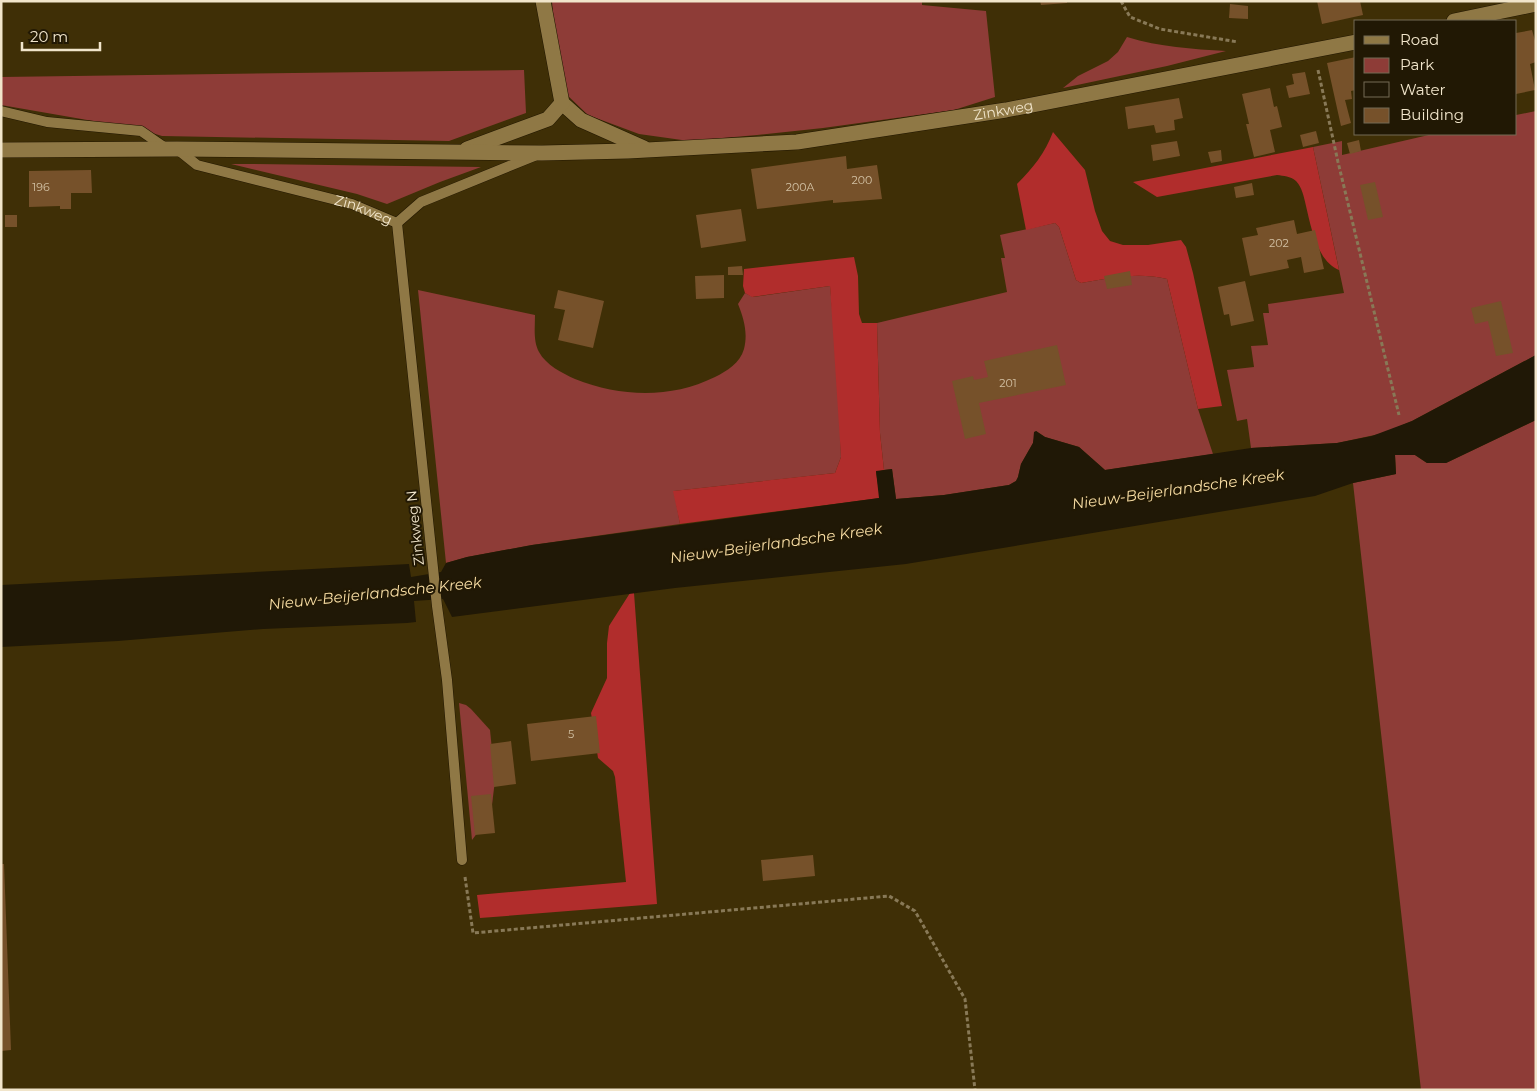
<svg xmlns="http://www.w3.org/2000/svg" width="1537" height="1091" font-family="Montserrat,sans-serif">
<rect width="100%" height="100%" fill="#3f2f06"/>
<!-- green -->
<g fill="#8e3c37">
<polygon points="552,1 922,1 922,5 986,11 995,97 954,110 823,128 757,135 689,141 639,134 588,115 565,93 557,61"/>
<path d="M1127,37c33,10 65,12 99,14l-59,15 -104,22 15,-12 30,-15 10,-9z"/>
<polygon points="524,70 526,113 449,141 162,136 139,129 1,105 1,77"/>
<polygon points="1536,111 1536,355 1412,421 1384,433 1337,443 1251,448 1247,419 1237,421 1227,370 1254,367 1251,346 1268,345 1263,313 1269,313 1268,304 1344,293 1313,147 1342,141 1342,155 1433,134 1516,134 1516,115"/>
<polygon points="231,164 248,164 481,167 440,182 387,204 357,194"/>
<path d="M1055,223l4,4 17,53 5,3c29,-5 57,-11 86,-4l31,130 15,45 -108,16 -26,-23 -34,-10 -9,-6 -3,12 -12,21 -3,13 -2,4 -7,4 -65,10 -48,4 -4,-30 -8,1 -4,-37 -3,-110 130,-31 -6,-34h4l-5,-23z"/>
<path d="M830,286l8,85 3,86 -6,16 -161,18 6,33 -148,21 -65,12 -21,6 -28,-273 117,25c0,12 -2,26 4,37 7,13 23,21 36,27 46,18 95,20 140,-2 12,-6 25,-14 29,-28 4,-16 0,-30 -6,-45l7,-11 8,4z"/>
<polygon points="1536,420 1536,1090 1421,1090 1353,483 1396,474 1395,455 1415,455 1427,463 1446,463"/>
<polygon points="459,703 466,705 471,709 490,730 495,780 492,805 481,828 472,840"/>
</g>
<!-- forest -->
<g fill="#b12d2c">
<path d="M1053,132l32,38 10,41 7,20 8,10 13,4h25l33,-5 5,7 7,26 29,133 -24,3 -31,-130c-29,-7 -57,-1 -86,4l-5,-3 -17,-53 -4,-4 -29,7 -9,-46c16,-16 28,-31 36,-52z"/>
<path d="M1313,147l26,123c-22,-9 -28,-43 -33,-64 -2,-9 -4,-19 -10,-25 -6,-5 -12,-5 -19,-6l-120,22 -24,-15z"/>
<polygon points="854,257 858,276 859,314 862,323 877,323 880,433 884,470 876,472 880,498 680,524 673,491 835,473 841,457 830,286 752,297 745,293 743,286 744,269"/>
<polygon points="630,593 634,593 657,904 480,918 477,895 626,882 615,777 613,771 598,758 591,713 607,678 607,643 609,626"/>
</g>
<!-- water -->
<polygon fill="#201806" points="1536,355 1536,420 1446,463 1427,463 1415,455 1395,455 1396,474 1353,483 1315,496 906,564 675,588 452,617 443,599 414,601 416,622 407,623 263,629 118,641 1,647 1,585 409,564 411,577 441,572 446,563 467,557 532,545 879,498 876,471 892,469 896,499 944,495 1009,485 1016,481 1018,477 1021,464 1033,443 1034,432 1036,431 1045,437 1079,447 1105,470 1251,448 1337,443 1372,436 1412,421"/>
<!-- building -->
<g fill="#76512a">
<polygon points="1040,1 1067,1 1067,3 1041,5"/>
<polygon points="1317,1 1360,1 1363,15 1322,24"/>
<polygon points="1230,4 1248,6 1248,19 1229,18"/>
<polygon points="1532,30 1536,44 1536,62 1530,64 1535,90 1516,94 1516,33"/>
<polygon points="1356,57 1356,90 1351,91 1352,99 1345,100 1351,123 1341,126 1327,63"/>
<polygon points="1305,72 1310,94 1289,98 1286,86 1294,84 1292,74"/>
<polygon points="1270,88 1274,107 1277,106 1282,127 1270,130 1275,152 1254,157 1246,124 1249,124 1242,94"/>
<polygon points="1179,98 1183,118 1174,120 1175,130 1156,133 1154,125 1128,129 1125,107"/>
<polygon points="1316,131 1319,143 1303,147 1300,135"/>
<polygon points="1359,140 1361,151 1350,154 1347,143"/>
<polygon points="1177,141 1180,156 1153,161 1151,145"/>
<polygon points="1221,150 1222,161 1211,163 1208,152"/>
<polygon points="846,156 847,169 877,165 882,199 833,203 833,200 757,209 751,169"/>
<polygon points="91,170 92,193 71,193 71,209 60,209 60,206 29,207 29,171"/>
<polygon points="1375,182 1383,217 1368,220 1360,185"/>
<polygon points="1252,183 1254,195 1236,198 1234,187"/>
<polygon points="741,209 746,241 701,248 696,215"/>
<rect x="5" y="215" width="12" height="12"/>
<polygon points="1294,220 1297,234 1315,230 1324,269 1304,273 1301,257 1287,260 1289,268 1250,276 1242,238 1258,235 1256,228"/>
<polygon points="742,266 743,275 728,275 728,267"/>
<polygon points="1130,271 1132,285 1107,289 1104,276"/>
<polygon points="724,275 724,298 696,299 695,276"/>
<polygon points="1245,281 1254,321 1231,326 1229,314 1224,315 1218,287"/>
<polygon points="558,290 604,301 593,348 558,340 565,310 554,308"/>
<polygon points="1501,301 1513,353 1496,356 1488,321 1475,324 1471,308"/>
<polygon points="1057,345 1066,385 979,403 986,434 965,439 952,381 973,376 974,380 988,377 984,361"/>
<polygon points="596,716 600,753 531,761 527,724"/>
<polygon points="511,741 516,784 494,787 490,744"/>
<polygon points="491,794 495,833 475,835 471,796"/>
<polygon points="813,855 815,876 763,881 761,860"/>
<polygon points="1,864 4,864 11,1050 1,1051"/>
</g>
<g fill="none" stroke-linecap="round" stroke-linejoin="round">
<defs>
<g id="lane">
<polyline points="1,111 47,122 141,131 167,149"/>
<path id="s1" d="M177,149l20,16 155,39 45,19 24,-21 113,-46"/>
<polyline points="397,223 437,606 447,680 462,860"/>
</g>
<g id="street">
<polyline points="1454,21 1536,4"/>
<polyline points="562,103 581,120 644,148"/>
<polyline points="467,149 548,119 562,103 543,1"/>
<path id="s2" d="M1,150l176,-1 365,4 86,-2 169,-9 209,-32 350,-68"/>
</g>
</defs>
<!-- lane casing -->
<use href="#lane" stroke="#221700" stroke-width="11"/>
<!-- street casing -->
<use href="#street" stroke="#221700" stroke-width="16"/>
<!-- path -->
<g stroke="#887957" stroke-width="3" stroke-dasharray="4 2.5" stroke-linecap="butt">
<polyline points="1121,1 1130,17 1160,29 1238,42"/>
<polyline points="1318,70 1338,162 1399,415"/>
<polyline points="465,877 473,933 889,896 915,911 965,999 975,1090"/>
</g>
<!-- lane -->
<use href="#lane" stroke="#8f7845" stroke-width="10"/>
<!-- street -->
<use href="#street" stroke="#8f7845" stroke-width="15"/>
</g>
<g text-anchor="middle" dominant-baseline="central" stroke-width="4" stroke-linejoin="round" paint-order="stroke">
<!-- number labels -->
<g font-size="11" fill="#d2c0a3">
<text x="862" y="180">200</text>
<text x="41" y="187">196</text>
<text x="800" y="187">200A</text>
<text x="1279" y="243">202</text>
<text x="1008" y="383">201</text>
<text x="571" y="734">5</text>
</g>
<!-- street labels -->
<g font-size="14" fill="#f1e5cb" stroke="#211804">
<text stroke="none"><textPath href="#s2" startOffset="1005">Zinkweg</textPath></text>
<text stroke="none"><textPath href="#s1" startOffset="198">Zinkweg</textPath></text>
<text transform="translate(415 528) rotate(-96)">Zinkweg N</text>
</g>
<!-- water labels -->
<g font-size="15" font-style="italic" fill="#f9dea4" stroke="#211804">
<text transform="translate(1178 489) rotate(-8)">Nieuw-Beijerlandsche Kreek</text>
<text transform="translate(776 543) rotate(-8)">Nieuw-Beijerlandsche Kreek</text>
<text transform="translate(375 593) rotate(-6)">Nieuw-Beijerlandsche Kreek</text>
</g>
</g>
<!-- border -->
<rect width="1537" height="1091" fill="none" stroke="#f1e5cb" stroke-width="5"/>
<!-- legend -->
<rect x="1354" y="20" width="162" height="115" fill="#211804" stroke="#746a54"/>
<rect x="1364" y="36" width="25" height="8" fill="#8f7845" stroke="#746a54"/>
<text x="1400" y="45" font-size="15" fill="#f1e5cb">Road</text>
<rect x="1364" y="58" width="25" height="15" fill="#8e3c37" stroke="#746a54"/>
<text x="1400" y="70" font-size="15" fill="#f1e5cb">Park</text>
<rect x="1364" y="82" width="25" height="15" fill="#201806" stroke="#746a54"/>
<text x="1400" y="95" font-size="15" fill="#f1e5cb">Water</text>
<rect x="1364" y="108" width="25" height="15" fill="#76512a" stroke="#746a54"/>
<text x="1400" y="120" font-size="15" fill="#f1e5cb">Building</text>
<!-- scale -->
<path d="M22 42v8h78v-8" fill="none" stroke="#f1e5cb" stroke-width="2.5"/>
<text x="30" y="42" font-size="15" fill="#f1e5cb" stroke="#211804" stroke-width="4" paint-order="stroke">20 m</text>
</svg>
